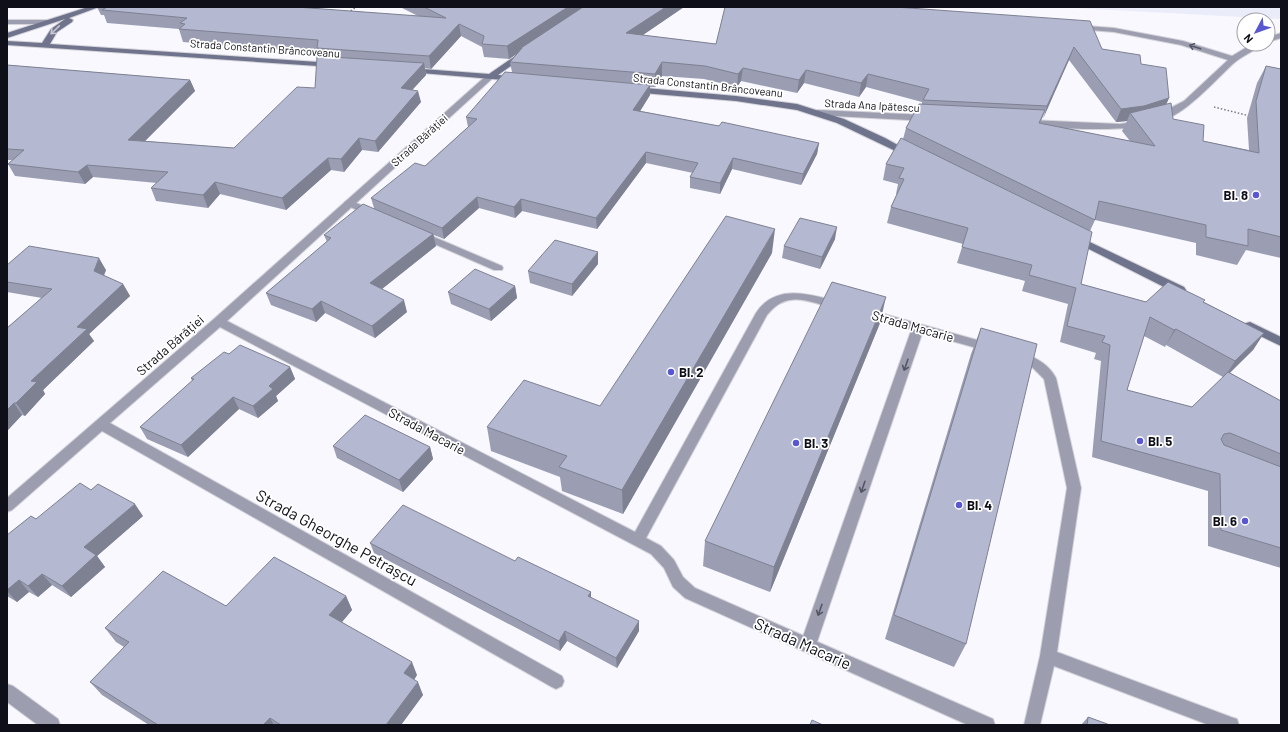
<svg xmlns="http://www.w3.org/2000/svg" width="1288" height="732" font-family="Barlow,sans-serif">
<rect width="100%" height="100%" fill="#f8f8fe"/>
<!-- built -->
<polygon fill="#eaecf9" points="1056,7 1281,7 1281,19 1260,18"/>
<g fill="none" stroke-linecap="round" stroke-linejoin="round">
<defs>
<g id="lane">
<polygon points="7,20 48,20 52,22 48,24 7,24"/>
<polygon points="349,200 378,212 379,214 374,217 370,216 346,205 344,203 346,201"/>
<polygon points="420,231 502,266 503,268 502,270 494,270 416,236 415,234"/>
<polygon points="918,324 922,325 924,328 816,645 814,650 808,652 802,650 800,645 912,328 914,325"/>
</g>
<g id="street">
<path d="M1074,25l40,3 69,13 49,15 20,-12h10c-7,7 -20,12 -28,19 -16,14 -57,62 -79,57l-1,-2 1,-2 29,-15 44,-41 -47,-15 -67,-13 -37,-3 -4,-2z"/>
<polygon points="1281,33 1281,38 1268,42 1268,37"/>
<path d="M487,75h3l4,2 -267,244 408,211 121,-219c20,-31 57,-18 86,-10l2,3 -2,3 -4,1c-28,-8 -50,-21 -71,5l-121,223 15,8 13,14 9,17 12,11 298,131 2,6h-27l-283,-127 -12,-11 -9,-19 -13,-14 -431,-227 -110,96 452,253 2,5 -2,5 -6,3 -6,-3 -448,-255 -90,79 -5,2v-14l208,-180z"/>
<polygon points="818,110 927,115 931,118 927,121 815,115 814,113 815,111"/>
<path d="M1029,120l91,4 21,-3 4,3c-8,8 -104,5 -119,1l-1,-2 1,-2z"/>
<polygon points="866,309 995,345 997,348 995,351 991,352 862,316 860,313 862,310"/>
<path d="M1018,352c16,4 30,11 38,26l25,110 -24,164 174,65 6,2 2,6h-30l-155,-59 -14,59h-16l16,-69 27,-168 -23,-109 -12,-12 -18,-8 -2,-3 2,-3z"/>
<polygon points="7,684 13,686 58,719 60,725 38,725 7,702"/>
</g>
<g id="secondary">
<polygon points="88,7 99,7 69,18 73,20 72,22 57,32 50,44 333,63 337,65 333,67 7,45 7,41 42,43 51,29 65,19 7,38 7,33"/>
<polygon points="521,52 524,52 528,54 498,75 519,77 520,79 519,81 516,81 409,72 405,70 409,68 489,74"/>
<polygon points="634,87 736,96 797,104 844,119 885,138 914,154 909,157 906,156 837,123 797,110 736,101 631,92 630,90 631,88"/>
<polygon points="1075,235 1184,287 1186,290 1184,293 1176,293 1071,240 1070,238 1071,236"/>
<polygon points="1250,322 1281,337 1281,346 1246,329 1244,326 1246,323"/>
</g>
</defs>
<!-- lane casing -->
<use href="#lane" stroke="#d3d3d9" stroke-width="2"/>
<!-- street casing -->
<use href="#street" stroke="#d3d3d9" stroke-width="2"/>
<!-- secondary casing -->
<use href="#secondary" stroke="#d3d3d9" stroke-width="2"/>
<!-- path -->
<g stroke="#7b7b83" stroke-width="1.5" stroke-dasharray="1.5 2" stroke-linecap="butt">
<polyline points="348,13 356,7"/>
<polyline points="1214,107 1250,116"/>
</g>
<!-- lane -->
<use href="#lane" fill="#9c9eb0" fill-rule="evenodd"/>
<!-- street -->
<use href="#street" fill="#9c9eb0" fill-rule="evenodd"/>
<!-- secondary -->
<use href="#secondary" fill="#6f738c" fill-rule="evenodd"/>
</g>
<!-- wall -->
<g fill="#9b9eb3" fill-rule="evenodd">
<path d="M97,7h199l122,9 -18,-9h284l-42,28 74,9 9,-37 377,42 39,15 28,34 -3,6 7,15 30,22 46,9 -2,-32 10,-35 9,-17 15,3v189l-35,-8 -9,15 -41,-10v-12l-101,-23 -5,11 -9,53 65,18h58l60,31 -11,17 -23,23 51,28v167l-73,-22v-55l-116,-34 9,-96 -7,-2 2,-6 -36,-11 8,-38 -46,-13 3,-10 -68,-18 6,-19 -76,-21 4,-16 6,-13h-1l2,-10 -15,-4 3,-16 17,-25 3,-11 16,-23v-3l-56,-15 -7,10 -55,-14 -7,10 -56,-12 -4,6 -33,-8 -42,-3 -7,11h-5v8l-10,16 79,15 100,17 -2,11 -16,31 -69,-16 -12,25 -30,-6v-11l3,-4 -47,-10 -49,66 -75,-18 -7,7 -36,-10 -35,31 -10,-4 2,11 -54,43 25,23 -32,26 -50,-25 -9,9 -45,-17 -5,-12 61,-51 -3,-7 50,-27 -3,-10 54,-32 43,-39 -2,-10 46,-45 -2,-10 8,-9 -9,6 -25,-2 -2,-10 -21,-11 -30,33 -6,-1 1,7 -14,15 9,12 -43,50 -16,-2 -18,22 -13,-2 -45,40 -66,-16 -12,14 -52,-7 -5,-13 6,-5 -64,-6 -8,7 -70,-8 -7,-12 4,-4h-5v-95l183,15 5,11 -50,50 89,7 81,-60 5,-31 -1,-4 -136,-11 -4,-13 -72,-6 -3,-8h-3zM1069,60l47,62 11,-1 -5,10 8,10 -90,-18zM1144,336l21,11 1,-2 57,32 -31,30 -65,-17z"/>
<polygon points="835,239 820,269 782,258 784,246"/>
<polygon points="772,253 623,514 562,491 560,477 491,451 487,427 600,406"/>
<polygon points="598,264 572,296 530,283 528,271"/>
<polygon points="7,265 106,270 104,276 123,284 130,296 89,334 94,341 43,390 45,394 25,416 22,415 7,431 7,328 42,298 7,292"/>
<polygon points="515,286 517,298 491,321 451,304 448,292"/>
<polygon points="880,323 770,592 703,566 705,541"/>
<polygon points="981,328 966,644 954,667 885,639 971,354"/>
<polygon points="229,354 290,367 295,379 276,396 278,401 258,418 239,409 188,457 147,439 140,427 192,381 191,378"/>
<polygon points="333,446 430,447 433,459 403,492 337,458"/>
<polygon points="91,490 143,516 97,556 105,567 71,597 52,585 38,597 29,592 17,602 7,596 7,535"/>
<polygon points="370,543 515,561 591,592 591,598 639,631 617,668 567,641 560,651 374,553"/>
<polygon points="346,596 352,610 342,622 417,675 414,680 423,695 401,725 149,725 102,695 90,682 124,647 116,642 105,628 226,606"/>
<polygon points="1088,717 1110,725 1081,725"/>
</g>
<!-- shaded-wall -->
<g fill="#7e8192">
<polygon points="568,7 587,7 522,48 521,48 521,51 509,59 507,46"/>
<polygon points="666,7 684,7 627,46 626,33"/>
<polygon points="459,24 461,36 431,69 429,56"/>
<polygon points="1074,47 1069,60 1043,119 1047,106"/>
<polygon points="662,62 662,76 655,87 655,74"/>
<polygon points="424,63 426,75 403,100 401,88"/>
<polygon points="743,68 741,81 737,87 738,74"/>
<polygon points="806,70 804,83 797,93 799,80"/>
<polygon points="868,74 866,87 859,97 861,83"/>
<polygon points="190,80 195,91 134,152 128,140"/>
<polygon points="650,85 650,95 634,121 633,110"/>
<polygon points="418,91 421,102 378,152 375,141"/>
<polygon points="1169,98 1163,112 1130,113 1127,121 1116,122 1121,109"/>
<polygon points="359,138 362,150 344,172 341,159"/>
<polygon points="819,143 817,154 801,185 803,174"/>
<polygon points="646,152 646,163 597,229 596,218"/>
<polygon points="328,158 331,170 286,210 282,198"/>
<polygon points="733,158 732,169 720,194 720,183"/>
<polygon points="87,165 93,177 85,184 78,172"/>
<polygon points="215,182 220,194 208,208 203,195"/>
<polygon points="477,197 479,208 444,239 442,228"/>
<polygon points="521,199 522,211 515,218 514,207"/>
<polygon points="837,227 835,239 820,269 822,257"/>
<polygon points="775,229 772,253 623,514 622,490"/>
<polygon points="433,234 436,246 373,296 370,283"/>
<polygon points="598,252 598,264 572,296 572,284"/>
<polygon points="99,258 106,270 100,283 94,271"/>
<polygon points="123,284 130,296 89,334 94,341 43,390 45,394 25,416 16,403 31,381 77,327"/>
<polygon points="515,286 517,298 491,321 489,309"/>
<polygon points="886,297 880,323 770,592 774,567"/>
<polygon points="404,300 407,312 375,338 372,326"/>
<polygon points="321,301 325,313 316,322 312,309"/>
<polygon points="1176,329 1166,345 1165,347 1174,330"/>
<polygon points="1264,333 1253,350 1224,378 1235,361"/>
<polygon points="290,367 295,379 276,396 278,401 258,418 253,406 269,386"/>
<polygon points="233,397 239,409 188,457 181,445"/>
<polygon points="14,403 22,415 7,431 7,410"/>
<polygon points="430,447 433,459 403,492 399,480"/>
<polygon points="135,504 143,516 97,556 105,567 71,597 62,586 84,547"/>
<polygon points="42,574 52,585 38,597 28,586"/>
<polygon points="19,580 29,592 17,602 7,591 7,590"/>
<polygon points="591,592 591,602 588,596"/>
<polygon points="346,596 352,610 336,629 329,615"/>
<polygon points="639,621 639,631 617,668 616,658"/>
<polygon points="565,631 567,641 560,651 559,641"/>
<polygon points="412,662 417,675 409,687 404,673"/>
<polygon points="418,682 423,695 401,725 386,725"/>
<polygon points="270,718 274,725 263,725"/>
</g>
<!-- building -->
<g fill="#b4b8d0" stroke="#7e8192">
<polygon points="107,7 296,7 446,18 424,7 568,7 507,46 482,44 484,36 459,24 429,56 317,48 318,40 179,29 185,24 180,23 187,18 102,10"/>
<polygon points="583,7 666,7 626,33 716,44 725,7 895,7 1090,21 1102,49 1140,55 1141,64 1166,68 1169,98 1144,106 1121,109 1074,47 1047,106 923,100 929,89 868,74 861,83 806,70 799,80 743,68 738,74 705,66 662,62 655,74 510,62 522,48 521,48"/>
<polygon points="317,56 424,63 401,88 418,91 375,141 359,138 341,159 328,158 282,198 215,182 203,195 151,188 168,172 87,165 78,172 8,164 24,150 7,149 7,65 190,80 128,140 234,148 297,87 315,88"/>
<polygon points="1266,66 1281,69 1281,237 1248,229 1248,246 1206,237 1206,225 1099,201 1095,220 906,128 919,104 1045,110 1039,123 1155,146 1130,113 1171,103 1173,119 1204,125 1203,141 1259,153 1256,101"/>
<polygon points="505,72 650,85 633,110 719,126 722,122 819,143 803,174 733,158 720,183 690,177 698,163 646,152 596,218 521,199 514,207 477,197 442,228 371,198 415,163 425,166 477,119 466,117"/>
<polygon points="901,138 1092,232 1081,284 1146,302 1168,282 1205,300 1203,302 1264,333 1235,361 1176,329 1174,330 1150,317 1127,390 1192,407 1228,372 1281,401 1281,454 1230,433 1224,434 1221,439 1224,445 1281,467 1281,548 1221,530 1220,474 1101,441 1110,345 1102,342 1105,336 1067,326 1076,288 1029,275 1032,265 962,247 968,228 891,207 904,179 899,178 904,168 886,164"/>
<polygon points="363,204 433,234 370,283 404,300 372,326 321,301 312,309 266,293 331,238 324,235"/>
<polygon points="726,216 775,229 622,490 559,467 567,456 487,427 524,380 600,406"/>
<polygon points="800,218 837,227 822,257 784,246"/>
<polygon points="555,240 598,252 572,284 528,271"/>
<polygon points="29,246 99,258 94,271 123,284 77,327 87,329 31,381 37,382 16,403 14,403 7,410 7,328 52,289 7,282 7,265"/>
<polygon points="475,269 515,286 489,309 448,292"/>
<polygon points="832,282 886,297 774,567 705,541"/>
<polygon points="981,328 1037,344 966,644 894,615"/>
<polygon points="240,345 290,367 269,386 273,389 253,406 233,397 181,445 140,427 194,379 191,378 224,352 229,354"/>
<polygon points="365,415 430,447 399,480 333,446"/>
<polygon points="80,483 91,490 98,484 135,504 84,547 96,555 62,586 42,574 28,586 19,580 7,590 7,535 31,516 36,519"/>
<polygon points="403,505 515,561 518,557 591,592 588,596 639,621 616,658 565,631 559,641 370,543"/>
<polygon points="274,557 346,596 329,615 412,662 404,673 418,682 386,725 281,725 270,718 263,725 158,725 90,682 129,642 105,628 163,571 226,606"/>
<polygon points="1088,717 1110,725 1087,725"/>
<polygon points="812,720 823,725 810,725"/>
</g>
<!-- one-way arrows -->
<defs><path id="oneway-shaft" d="M-6 0H5M1.5-3L5.5 0L1.5 3" fill="none" stroke-width="1.6" stroke-linecap="round" stroke-linejoin="round"/></defs>
<use stroke="#c5c7d1" href="#oneway-shaft" transform="translate(55 30) rotate(136)"/>
<g stroke="#555664">
<use href="#oneway-shaft" transform="translate(1195 47) rotate(-162)"/>
<use href="#oneway-shaft" transform="translate(906 365) rotate(109)"/>
<use href="#oneway-shaft" transform="translate(863 487) rotate(109)"/>
<use href="#oneway-shaft" transform="translate(820 610) rotate(109)"/>
</g>
<!-- markers -->
<g fill="#5957cf" stroke="#fff" stroke-width="1.5">
<circle cx="1256" cy="195" r="4"/>
<circle cx="671" cy="372" r="4"/>
<circle cx="1140" cy="441" r="4"/>
<circle cx="796" cy="443" r="4"/>
<circle cx="959" cy="505" r="4"/>
<circle cx="1245" cy="521" r="4"/>
</g>
<g text-anchor="middle" dominant-baseline="central" stroke-width="3.5" stroke-linejoin="round" paint-order="stroke">
<!-- far-street labels -->
<g font-size="11" fill="#0e0f18" stroke="#fff">
<text transform="translate(265 48) rotate(4)">Strada Constantin Brâncoveanu</text>
<text transform="translate(708 85) rotate(6)">Strada Constantin Brâncoveanu</text>
<text transform="translate(872 105) rotate(3)">Strada Ana Ipătescu</text>
<text transform="translate(419 140) rotate(-42)">Strada Bărăției</text>
</g>
<!-- poi labels -->
<g font-size="13" font-weight="bold" fill="#0e0f18" stroke="#fff" text-anchor="start">
<text x="1248" y="195" text-anchor="end">Bl. 8</text>
<text x="679" y="372">Bl. 2</text>
<text x="1148" y="441">Bl. 5</text>
<text x="804" y="443">Bl. 3</text>
<text x="967" y="505">Bl. 4</text>
<text x="1237" y="521" text-anchor="end">Bl. 6</text>
</g>
<!-- street labels -->
<g font-size="13" fill="#0e0f18" stroke="#fff">
<text transform="translate(913 326) rotate(16)">Strada Macarie</text>
<text transform="translate(170 345) rotate(-41)">Strada Bărăției</text>
<text transform="translate(427 431) rotate(28)">Strada Macarie</text>
</g>
<!-- near-street labels -->
<g font-size="16" fill="#0e0f18" stroke="#fff">
<text transform="translate(337 537) rotate(29)">Strada Gheorghe Petrașcu</text>
<text transform="translate(803 643) rotate(24)">Strada Macarie</text>
</g>
</g>
<!-- border -->
<rect width="1288" height="732" fill="none" stroke="#0e0f18" stroke-width="16"/>
<!-- north arrow -->
<g transform="translate(1256 32) rotate(229)"><circle r="19" fill="#ffffff" stroke="#9f9fa3"/>
<path d="M0-3L7 15L0 10L-7 15Z" fill="#5957cf"/>
<text y="-6" font-size="11" font-weight="bold" text-anchor="middle" fill="#0e0f18">N</text>
</g>
</svg>
